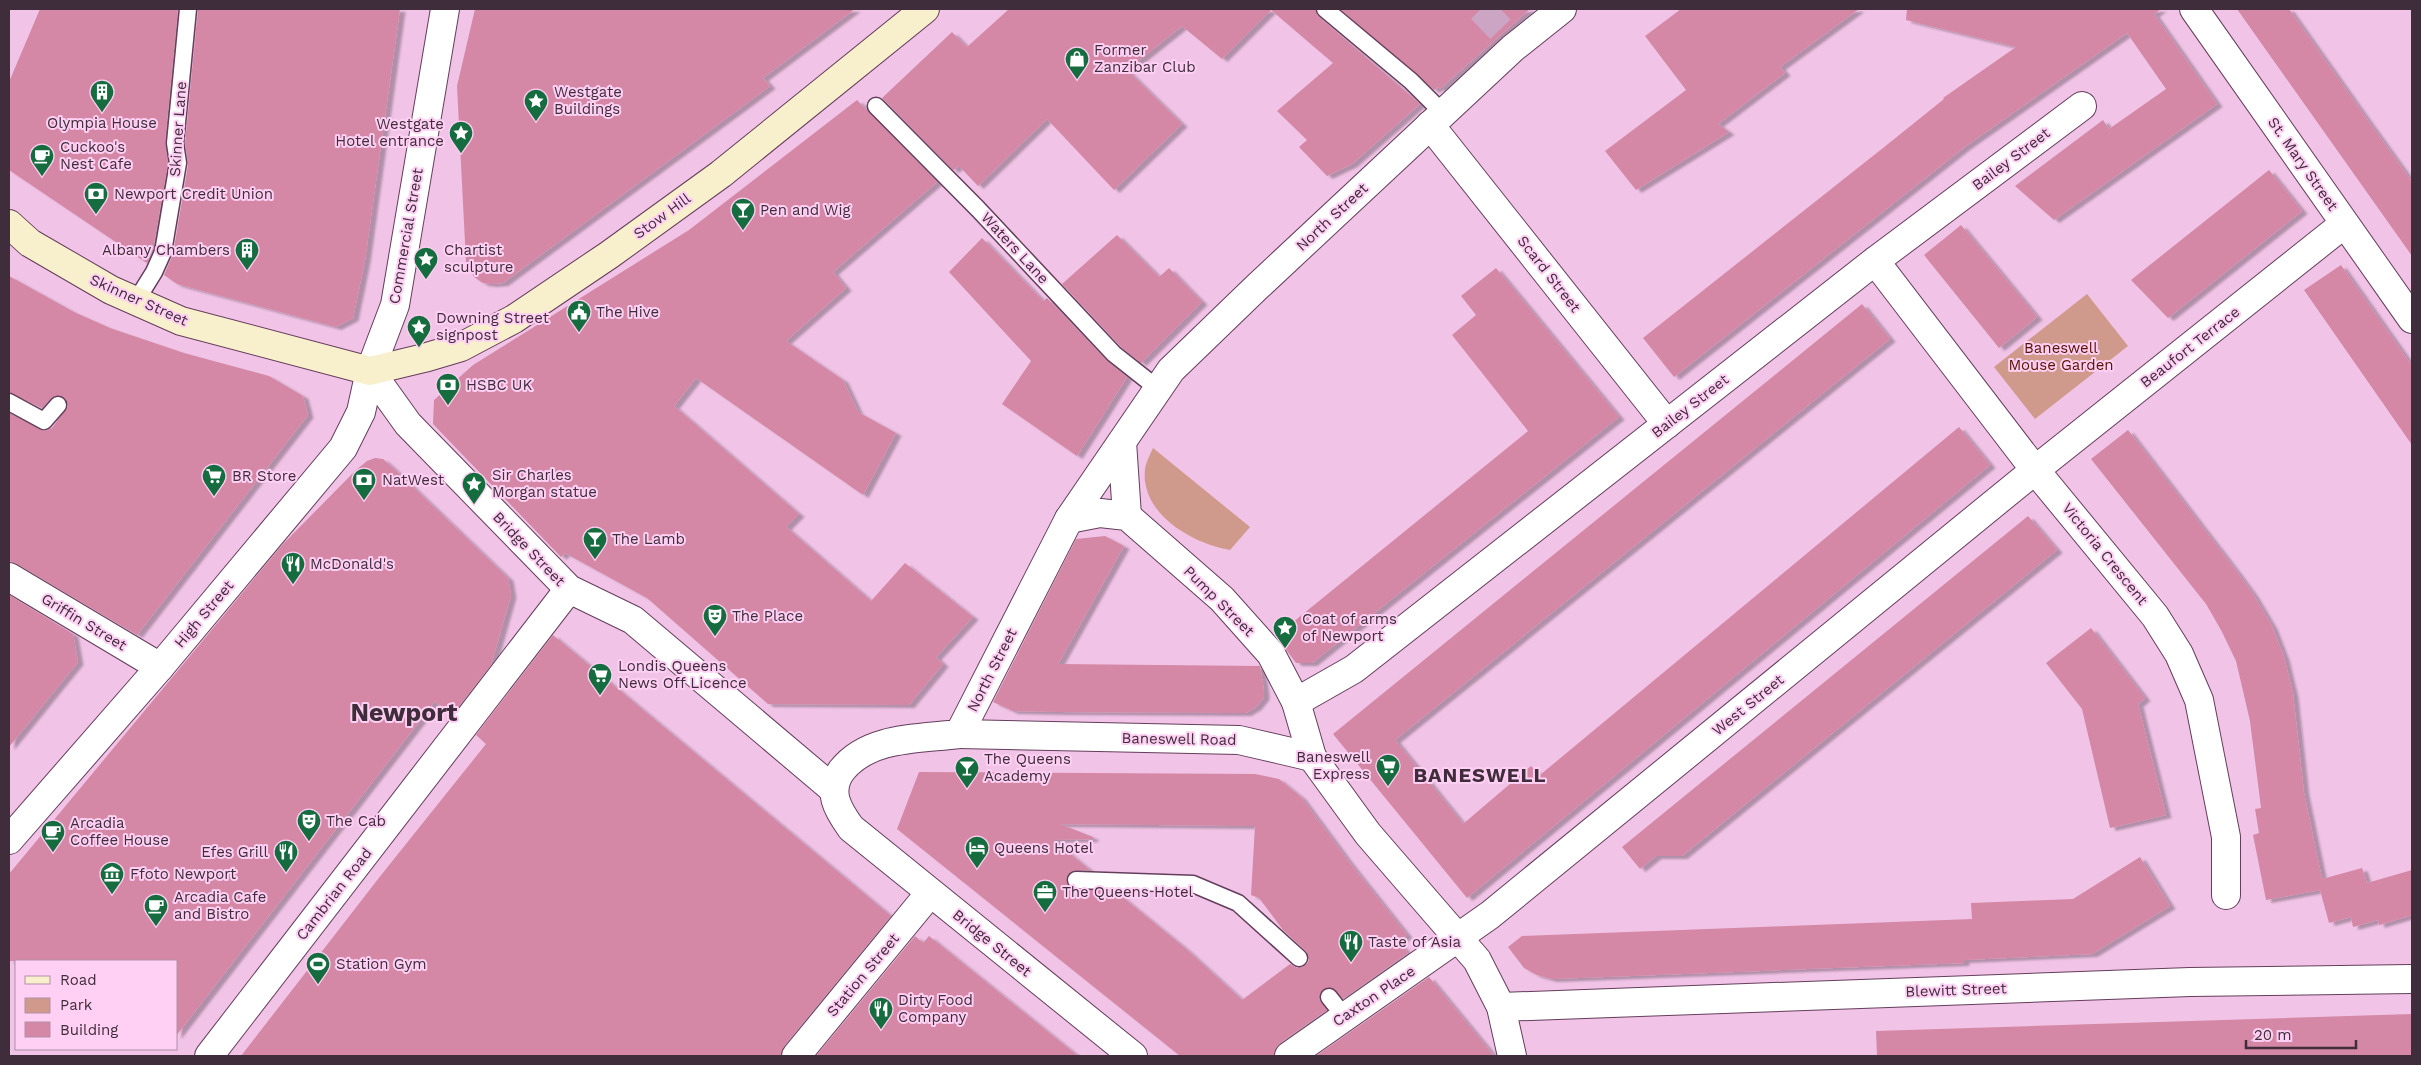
<svg xmlns="http://www.w3.org/2000/svg" width="2421" height="1065" font-family="'Work Sans',sans-serif">
<defs>
<filter id="shadow"><feDropShadow dx="5.5" dy="3" stdDeviation="1" flood-color="#0004"/></filter>
</defs>
<rect width="100%" height="100%" fill="#f1c3e6"/>
<!-- green -->
<g fill="#cf9a8b">
<polygon points="2087,294 2128,346 2035,419 1994,367"/>
<path d="M1153,448l97,79 -20,23c-37,-6 -90,-36 -85,-81 1,-6 5,-15 8,-21z"/>
</g>
<!-- building -->
<g fill="#d488a5" fill-rule="evenodd" filter="url(#shadow)">
<polygon points="40,9 178,9 165,142 168,163 153,249 147,263 9,170 9,82"/>
<polygon points="198,9 400,9 365,260 353,318 336,327 177,284 164,275 173,254 188,165 185,143"/>
<polygon points="475,9 855,9 763,78 770,86 503,283 492,284 483,283 474,277 466,262 457,86"/>
<polygon points="1009,9 1315,9 1319,17 1420,104 1352,164 1327,176 1299,147 1307,140 1277,111 1333,63 1271,10 1222,59 1182,26 1127,70 1182,124 1114,190 1047,119 978,186 959,166 953,170 882,98 952,32 967,47"/>
<polygon points="1340,9 1530,9 1440,89 1438,87 1434,90"/>
<polygon points="1681,9 1859,9 1780,67 1785,73 1718,124 1729,132 1636,190 1605,151 1686,90 1645,36"/>
<polygon points="1907,9 2161,9 2154,14 2217,104 2054,220 2015,186 2103,120 2109,129 2166,89 2127,33 1966,146 1674,377 1643,338 1883,148 1944,99 1943,98 2016,47 1906,20"/>
<polygon points="2237,9 2289,9 2366,118 2412,182 2412,256"/>
<polygon points="857,100 937,182 833,272 846,288 786,341 843,380 858,412 896,433 863,495 696,378 674,406 799,514 786,527 871,601 905,563 973,617 936,657 943,664 909,705 768,704 647,598 565,553 561,557 433,424 434,400 473,365 689,230"/>
<polygon points="2269,170 2302,211 2168,318 2131,280"/>
<polygon points="1961,225 2037,317 1999,348 1924,255"/>
<polygon points="1117,235 1159,277 1169,268 1202,302 1141,363 1121,347 1062,284"/>
<polygon points="982,238 1043,301 1047,298 1107,361 1127,377 1077,456 1002,404 1031,361 949,272"/>
<polygon points="2341,265 2412,366 2412,445 2304,290"/>
<polygon points="1496,268 1619,417 1312,663 1296,663 1276,636 1528,431 1452,335 1476,315 1461,296"/>
<polygon points="9,276 74,312 110,328 184,353 269,376 303,396 308,415 137,635 17,564 9,561 9,413 44,431 52,428 68,406 65,398 60,395 51,398 42,408 9,392"/>
<polygon points="1862,304 1890,339 1395,740 1463,824 1531,766 1540,775 1959,427 1990,465 1467,898 1333,734"/>
<polygon points="2128,430 2237,572 2253,594 2272,626 2284,657 2293,694 2304,793 2322,879 2362,868 2367,883 2412,870 2412,915 2379,925 2378,920 2353,927 2351,917 2329,923 2320,890 2266,900 2253,835 2259,833 2255,809 2261,808 2250,721 2236,661 2221,630 2206,604 2091,459"/>
<polygon points="375,458 383,459 392,467 508,578 511,595 491,665 452,715 435,701 176,1036 176,961 9,961 9,874 283,544 356,470 367,461"/>
<polygon points="2028,516 2057,550 1682,856 1656,856 1640,869 1622,847"/>
<polygon points="1105,536 1124,546 1058,664 1260,666 1264,691 1264,697 1256,707 1246,713 1238,713 1062,712 1013,711 993,702 1076,539"/>
<polygon points="9,595 73,634 78,662 9,747"/>
<polygon points="2091,628 2145,698 2138,704 2166,815 2110,828 2082,709 2046,663"/>
<polygon points="553,635 891,916 784,1046 781,1056 241,1056 378,879 486,744 476,735"/>
<path d="M919,772l336,2 24,5 22,18 48,65 58,73 -9,7 10,11 -65,46 -10,-11 -10,1 -4,10 8,11 -47,33 -5,6 -1,7h-94l-283,-227zM1060,824l195,2 -4,69 8,3 24,32 23,21 3,9 -2,4 -10,4 -7,-4 -48,36 -57,-52 -70,-57 -45,-3 -4,-8 5,-9 19,-1 -37,-30 40,-1v-2z"/>
<polygon points="2140,857 2170,906 2092,954 1964,960 1964,963 1552,979 1537,975 1524,968 1508,947 1522,936 1972,919 1971,903 2073,899"/>
<polygon points="915,936 923,943 929,936 1078,1056 816,1056"/>
<polygon points="1429,977 1494,1056 1316,1056"/>
<polygon points="2412,1014 2412,1056 1877,1056 1876,1031"/>
</g>
<g fill="none" stroke-linecap="round" stroke-linejoin="round">
<!-- street-tunnel -->
<polyline stroke="#cda5c4" stroke-width="28" stroke-dasharray="28 14" stroke-linecap="butt" points="1481,9 1504,33"/>
<defs>
<g id="lane">
<polyline points="1325,9 1411,81 1443,113"/>
<polyline points="876,106 978,209 1114,354 1157,388"/>
<polyline points="136,301 154,272 163,252 178,163 175,143 188,9"/>
<polyline points="9,402 44,421 58,405"/>
<polyline points="1076,880 1193,884 1238,903 1299,958"/>
<polyline points="1329,997 1344,1016"/>
</g>
<g id="street">
<polyline points="2194,9 2412,319"/>
<polyline points="1430,125 1667,424"/>
<polyline points="1875,261 2035,470 2155,616 2179,654 2199,700 2226,837 2226,895"/>
<polyline points="370,371 408,424 569,589 633,620 833,789"/>
<polyline points="1122,442 1127,516"/>
<polyline points="1069,519 1100,513 1127,516 1222,599 1271,654 1296,702 1312,757 1368,834 1477,960 1501,1007 1512,1056"/>
<polyline points="9,577 160,667"/>
<polyline points="1296,702 1354,669 1875,261 2082,106"/>
<polyline points="959,734 1239,740 1312,757"/>
<polyline points="9,840 160,667 343,448 361,412 370,371 395,305 445,9"/>
<polyline points="1501,1007 2190,982 2412,979"/>
<polyline points="209,1056 569,589"/>
<polyline points="796,1056 930,893"/>
<path d="M1133,1056l-282,-228c-13,-18 -25,-37 -9,-58 27,-34 78,-31 117,-36l110,-215 102,-149 86,-83 256,-239 49,-39"/>
<polyline points="1289,1056 1490,915 2035,470 2344,224"/>
</g>
<polyline id="secondary" points="9,224 30,243 111,290 181,321 370,371 424,358 461,347 514,319 609,255 721,174 925,9"/>
</defs>
<!-- lane casing -->
<use href="#lane" stroke="#643e5c" stroke-width="19"/>
<!-- street casing -->
<use href="#street" stroke="#643e5c" stroke-width="30"/>
<!-- secondary casing -->
<use href="#secondary" stroke="#643e5c" stroke-width="30"/>
<!-- lane -->
<use href="#lane" stroke="#fff" stroke-width="16"/>
<!-- street -->
<use href="#street" stroke="#fff" stroke-width="28"/>
<!-- secondary -->
<use href="#secondary" stroke="#f8efcc" stroke-width="28"/>
</g>
<!-- icons -->
<defs>
<symbol id="shop-pin" viewBox="-11 -11 22 30"><path d="M0 17L-7.5 6A9.5 9.5 0 1 1 7.5 6Z" fill="#146c3f" stroke="#ffd0f3"/><path d="M-5-2.5h2.3a2.7 3.5 0 0 1 5.4 0H5L5.5 6h-11ZM-1.5-2.5h3a1.5 2.3 0 0 0-3 0Z" fill="#fff"/></symbol>
<symbol id="building-pin" viewBox="-11 -11 22 30"><path d="M0 17L-7.5 6A9.5 9.5 0 1 1 7.5 6Z" fill="#146c3f" stroke="#ffd0f3"/><path d="M-4-6H4V6H1V3H-1V6H-4ZM-2.5-4.3h1.7v1.8h-1.7ZM.8-4.3h1.7v1.8H.8ZM-2.5-1h1.7V.8h-1.7ZM.8-1h1.7V.8H.8Z" fill="#fff"/></symbol>
<symbol id="sight-pin" viewBox="-11 -11 22 30"><path d="M0 17L-7.5 6A9.5 9.5 0 1 1 7.5 6Z" fill="#146c3f" stroke="#ffd0f3"/><path d="M0-6L1.8-2.2L6-1.7L2.9 1.2L3.7 5.4L0 3.3L-3.7 5.4L-2.9 1.2L-6-1.7L-1.8-2.2Z" fill="#fff"/></symbol>
<symbol id="cafe-pin" viewBox="-11 -11 22 30"><path d="M0 17L-7.5 6A9.5 9.5 0 1 1 7.5 6Z" fill="#146c3f" stroke="#ffd0f3"/><path d="M-5.5-4.5H6V0H3Q3 3.5 0 3.5H-2.5Q-5.5 3.5-5.5 0ZM3-3.2v2h1.7v-2ZM-6 4.5H4V6H-6Z" fill="#fff"/></symbol>
<symbol id="bank-pin" viewBox="-11 -11 22 30"><path d="M0 17L-7.5 6A9.5 9.5 0 1 1 7.5 6Z" fill="#146c3f" stroke="#ffd0f3"/><path d="M-6-4H6V4H-6ZM0-2.3a2.3 2.3 0 1 0 0 4.6a2.3 2.3 0 1 0 0-4.6Z" fill="#fff"/></symbol>
<symbol id="bar-pin" viewBox="-11 -11 22 30"><path d="M0 17L-7.5 6A9.5 9.5 0 1 1 7.5 6Z" fill="#146c3f" stroke="#ffd0f3"/><path d="M-6-5H6L.8 .8V4.5H3.5V6h-7V4.5H-.8V.8Z" fill="#fff"/></symbol>
<symbol id="civic-pin" viewBox="-11 -11 22 30"><path d="M0 17L-7.5 6A9.5 9.5 0 1 1 7.5 6Z" fill="#146c3f" stroke="#ffd0f3"/><path d="M-.6-6.5H3V-4.5H.6V-3L4-1V1h2V6H-6V1h2V-1L-.6-3ZM-1.2 2.5V6h2.4V2.5Z" fill="#fff"/></symbol>
<symbol id="supermarket-pin" viewBox="-11 -11 22 30"><path d="M0 17L-7.5 6A9.5 9.5 0 1 1 7.5 6Z" fill="#146c3f" stroke="#ffd0f3"/><path d="M-6-5.5h2.5l.6 2H6L4.5 2H-2.5L-4.4-4H-6ZM-1.5 3.2a1.3 1.3 0 1 0 .1 0ZM3 3.2a1.3 1.3 0 1 0 .1 0Z" fill="#fff"/></symbol>
<symbol id="restaurant-pin" viewBox="-11 -11 22 30"><path d="M0 17L-7.5 6A9.5 9.5 0 1 1 7.5 6Z" fill="#146c3f" stroke="#ffd0f3"/><path d="M-5-6h1v4h1v-4h1v4h1v-4h1v5L-1.5 .5V6h-2V.5L-5-1ZM5-6V6H3V1.5H1.5Q1.5-4 5-6Z" fill="#fff"/></symbol>
<symbol id="theatre-pin" viewBox="-11 -11 22 30"><path d="M0 17L-7.5 6A9.5 9.5 0 1 1 7.5 6Z" fill="#146c3f" stroke="#ffd0f3"/><path d="M-5-5.5Q0-4 5-5.5V0Q5 5 0 6Q-5 5-5 0ZM-3.3-2.5H-1v1.5H-3.3ZM1-2.5H3.3v1.5H1ZM-2.8 1Q0 5.5 2.8 1Z" fill="#fff"/></symbol>
<symbol id="hotel-pin" viewBox="-11 -11 22 30"><path d="M0 17L-7.5 6A9.5 9.5 0 1 1 7.5 6Z" fill="#146c3f" stroke="#ffd0f3"/><path d="M-6-4.5h1.5V1H6V5H4.5V3h-9V5H-6ZM-4 0a1.8 1.8 0 1 1 3.6 0ZM.5 0V-2.5h3Q6-2.5 6 0Z" fill="#fff"/></symbol>
<symbol id="museum-pin" viewBox="-11 -11 22 30"><path d="M0 17L-7.5 6A9.5 9.5 0 1 1 7.5 6Z" fill="#146c3f" stroke="#ffd0f3"/><path d="M0-6L6-3V-2H-6V-3ZM-5-1h2V3h-2ZM-1-1h2V3h-2ZM3-1h2V3H3ZM-6 4H6V6H-6Z" fill="#fff"/></symbol>
<symbol id="office-pin" viewBox="-11 -11 22 30"><path d="M0 17L-7.5 6A9.5 9.5 0 1 1 7.5 6Z" fill="#146c3f" stroke="#ffd0f3"/><path d="M-6-3h4V-5.5h4V-3h4V5H-6ZM-1-4.5V-3h2v-1.5ZM-6 0V1H6V0Z" fill="#fff"/></symbol>
<symbol id="stadium-pin" viewBox="-11 -11 22 30"><path d="M0 17L-7.5 6A9.5 9.5 0 1 1 7.5 6Z" fill="#146c3f" stroke="#ffd0f3"/><path d="M0-5a6.5 5 0 1 0 0 10a6.5 5 0 1 0 0-10ZM-3.5-1.8h7v3.6h-7Z" fill="#fff"/></symbol>
</defs>
<g fill-rule="evenodd">
<use href="#shop-pin" x="1063" y="45" width="28" height="38"/>
<use href="#building-pin" x="88" y="78" width="28" height="38"/>
<use href="#sight-pin" x="522" y="87" width="28" height="38"/>
<use href="#sight-pin" x="447" y="119" width="28" height="38"/>
<use href="#cafe-pin" x="28" y="142" width="28" height="38"/>
<use href="#bank-pin" x="82" y="180" width="28" height="38"/>
<use href="#bar-pin" x="729" y="196" width="28" height="38"/>
<use href="#building-pin" x="233" y="236" width="28" height="38"/>
<use href="#sight-pin" x="412" y="245" width="28" height="38"/>
<use href="#civic-pin" x="565" y="298" width="28" height="38"/>
<use href="#sight-pin" x="405" y="313" width="28" height="38"/>
<use href="#bank-pin" x="434" y="371" width="28" height="38"/>
<use href="#supermarket-pin" x="200" y="462" width="28" height="38"/>
<use href="#bank-pin" x="350" y="466" width="28" height="38"/>
<use href="#sight-pin" x="460" y="470" width="28" height="38"/>
<use href="#bar-pin" x="581" y="525" width="28" height="38"/>
<use href="#restaurant-pin" x="279" y="550" width="28" height="38"/>
<use href="#theatre-pin" x="701" y="602" width="28" height="38"/>
<use href="#sight-pin" x="1271" y="614" width="28" height="38"/>
<use href="#supermarket-pin" x="586" y="661" width="28" height="38"/>
<use href="#supermarket-pin" x="1374" y="752" width="28" height="38"/>
<use href="#bar-pin" x="953" y="754" width="28" height="38"/>
<use href="#theatre-pin" x="295" y="807" width="28" height="38"/>
<use href="#cafe-pin" x="39" y="818" width="28" height="38"/>
<use href="#hotel-pin" x="963" y="834" width="28" height="38"/>
<use href="#restaurant-pin" x="272" y="838" width="28" height="38"/>
<use href="#museum-pin" x="98" y="860" width="28" height="38"/>
<use href="#office-pin" x="1031" y="878" width="28" height="38"/>
<use href="#cafe-pin" x="142" y="892" width="28" height="38"/>
<use href="#restaurant-pin" x="1337" y="928" width="28" height="38"/>
<use href="#stadium-pin" x="304" y="950" width="28" height="38"/>
<use href="#restaurant-pin" x="867" y="995" width="28" height="38"/>
</g>
<g text-anchor="middle" dominant-baseline="central" stroke-width="4" stroke-linejoin="round" paint-order="stroke">
<!-- poi labels -->
<g font-size="15" fill="#3f2d3b" stroke="#ffd0f3" text-anchor="start">
<text x="1094" y="50">Former<tspan x="1094" dy="17">Zanzibar Club</tspan></text>
<text x="554" y="92">Westgate<tspan x="554" dy="17">Buildings</tspan></text>
<text x="102" y="123" text-anchor="middle">Olympia House</text>
<text x="444" y="124" text-anchor="end">Westgate<tspan x="444" dy="17">Hotel entrance</tspan></text>
<text x="60" y="147">Cuckoo's<tspan x="60" dy="17">Nest Cafe</tspan></text>
<text x="114" y="194">Newport Credit Union</text>
<text x="760" y="210">Pen and Wig</text>
<text x="230" y="250" text-anchor="end">Albany Chambers</text>
<text x="444" y="250">Chartist<tspan x="444" dy="17">sculpture</tspan></text>
<text x="596" y="312">The Hive</text>
<text x="436" y="318">Downing Street<tspan x="436" dy="17">signpost</tspan></text>
<text x="466" y="385">HSBC UK</text>
<text x="492" y="475">Sir Charles<tspan x="492" dy="17">Morgan statue</tspan></text>
<text x="232" y="476">BR Store</text>
<text x="382" y="480">NatWest</text>
<text x="612" y="539">The Lamb</text>
<text x="310" y="564">McDonald's</text>
<text x="732" y="616">The Place</text>
<text x="1302" y="619">Coat of arms<tspan x="1302" dy="17">of Newport</tspan></text>
<text x="618" y="666">Londis Queens<tspan x="618" dy="17">News Off Licence</tspan></text>
<text x="1370" y="757" text-anchor="end">Baneswell<tspan x="1370" dy="17">Express</tspan></text>
<text x="984" y="759">The Queens<tspan x="984" dy="17">Academy</tspan></text>
<text x="326" y="821">The Cab</text>
<text x="70" y="823">Arcadia<tspan x="70" dy="17">Coffee House</tspan></text>
<text x="994" y="848">Queens Hotel</text>
<text x="268" y="852" text-anchor="end">Efes Grill</text>
<text x="130" y="874">Ffoto Newport</text>
<text x="1062" y="892">The Queens Hotel</text>
<text x="174" y="897">Arcadia Cafe<tspan x="174" dy="17">and Bistro</tspan></text>
<text x="1368" y="942">Taste of Asia</text>
<text x="336" y="964">Station Gym</text>
<text x="898" y="1000">Dirty Food<tspan x="898" dy="17">Company</tspan></text>
</g>
<!-- street labels -->
<g font-size="15" fill="#3f2d3b" stroke="#ffd0f3">
<text transform="translate(178 129) rotate(-86)">Skinner Lane</text>
<text transform="translate(2011 159) rotate(-37)">Bailey Street</text>
<text transform="translate(2303 164) rotate(55)">St. Mary Street</text>
<text transform="translate(662 216) rotate(-36)">Stow Hill</text>
<text transform="translate(1332 217) rotate(-43)">North Street</text>
<text transform="translate(406 236) rotate(-80)">Commercial Street</text>
<text transform="translate(1015 248) rotate(47)">Waters Lane</text>
<text transform="translate(1549 274) rotate(52)">Scard Street</text>
<text transform="translate(139 300) rotate(24)">Skinner Street</text>
<text transform="translate(2190 347) rotate(-38)">Beaufort Terrace</text>
<text transform="translate(1690 406) rotate(-38)">Bailey Street</text>
<text transform="translate(529 549) rotate(46)">Bridge Street</text>
<text transform="translate(2105 554) rotate(51)">Victoria Crescent</text>
<text transform="translate(1219 601) rotate(45)">Pump Street</text>
<text transform="translate(204 614) rotate(-50)">High Street</text>
<text transform="translate(84 622) rotate(31)">Griffin Street</text>
<text transform="translate(992 670) rotate(-63)">North Street</text>
<text transform="translate(1748 705) rotate(-39)">West Street</text>
<text transform="translate(1179 739) rotate(1)">Baneswell Road</text>
<text transform="translate(334 894) rotate(-52)">Cambrian Road</text>
<text transform="translate(992 943) rotate(39)">Bridge Street</text>
<text transform="translate(863 975) rotate(-50)">Station Street</text>
<text transform="translate(1956 990) rotate(-2)">Blewitt Street</text>
<text transform="translate(1374 996) rotate(-34)">Caxton Place</text>
</g>
<!-- park labels -->
<g font-size="15" fill="#581302" stroke="#ffd0f3">
<text x="2061" y="348">Baneswell<tspan x="2061" dy="17">Mouse Garden</tspan></text>
</g>
<!-- district labels -->
<g font-size="20" font-weight="bold" letter-spacing="1" fill="#3f2d3b" stroke="#ffd0f3">
<text x="1480" y="775">BANESWELL</text>
</g>
<!-- town labels -->
<g font-size="25" font-weight="bold" fill="#3f2d3b" stroke="#ffd0f3">
<text x="404" y="712">Newport</text>
</g>
</g>
<!-- border -->
<rect width="2421" height="1065" fill="none" stroke="#3f2d3b" stroke-width="20"/>
<!-- legend -->
<rect x="15" y="960" width="162" height="90" fill="#ffd0f3" stroke="#b28fa9"/>
<rect x="25" y="976" width="25" height="8" fill="#f8efcc" stroke="#b28fa9"/>
<text x="60" y="985" font-size="15" fill="#3f2d3b">Road</text>
<rect x="25" y="998" width="25" height="15" fill="#cf9a8b" stroke="#b28fa9"/>
<text x="60" y="1010" font-size="15" fill="#3f2d3b">Park</text>
<rect x="25" y="1022" width="25" height="15" fill="#d488a5" stroke="#b28fa9"/>
<text x="60" y="1035" font-size="15" fill="#3f2d3b">Building</text>
<!-- scale -->
<path d="M2246 1040v8h110v-8" fill="none" stroke="#3f2d3b" stroke-width="2.5"/>
<text x="2254" y="1040" font-size="15" fill="#3f2d3b" stroke="#ffd0f3" stroke-width="4" paint-order="stroke">20 m</text>
</svg>
